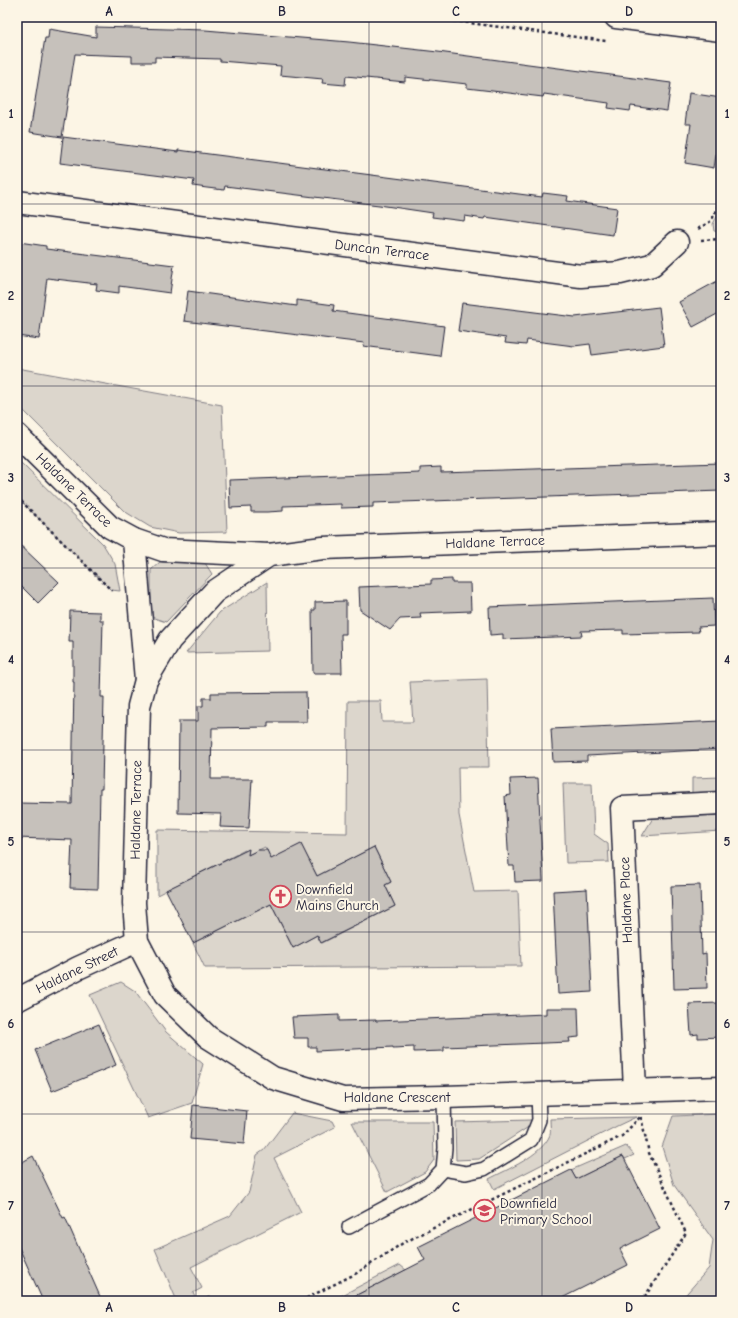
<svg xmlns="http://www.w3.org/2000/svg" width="738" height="1318" font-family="'Comic Neue',sans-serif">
<rect width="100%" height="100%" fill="#fcf5e5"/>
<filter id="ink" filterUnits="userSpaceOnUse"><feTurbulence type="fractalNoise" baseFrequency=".025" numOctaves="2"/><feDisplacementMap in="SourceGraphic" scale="8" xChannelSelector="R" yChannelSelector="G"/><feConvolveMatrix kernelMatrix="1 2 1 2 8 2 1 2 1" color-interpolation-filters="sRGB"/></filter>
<g filter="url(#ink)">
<!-- green -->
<g fill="#dcd6cc" stroke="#7f7c84">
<polygon points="721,209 721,232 714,231 713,224"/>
<polygon points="17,368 222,405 227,532 179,533 150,527 124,511 17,404"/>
<polygon points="17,459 103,544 115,564 120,591 111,590 17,497"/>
<polygon points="160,562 205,563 212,574 166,622 151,617 151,570"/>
<polygon points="267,582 268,651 186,653 220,612"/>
<polygon points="487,679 489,767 458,767 459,815 474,892 518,891 521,966 205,968 193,943 271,904 293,948 317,935 322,943 395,906 385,885 391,882 374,847 317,876 301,845 277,870 265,847 248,855 245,850 157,895 157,830 347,833 348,701 381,701 382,722 413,722 410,682"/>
<polygon points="721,777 721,792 692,794 692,778"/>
<polygon points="563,783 592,783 594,834 608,844 609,862 566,863"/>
<polygon points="721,815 721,831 642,836 653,818"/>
<polygon points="121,982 135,991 166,1032 203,1064 192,1103 148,1118 90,995"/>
<polygon points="292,1113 332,1121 335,1127 274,1158 301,1212 191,1267 202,1288 193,1293 197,1301 177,1301 155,1249 230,1216 249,1192 257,1155 264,1150"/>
<polygon points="721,1114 721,1301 680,1301 709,1268 713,1240 674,1185 662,1147 673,1116"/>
<path d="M636,1117l-19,9 -123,63 -5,-10c19,-10 52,-23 61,-44 1,-4 0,-11 0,-16z"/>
<polygon points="531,1120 530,1126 479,1159 456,1160 455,1122"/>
<polygon points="352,1122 433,1122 434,1160 425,1172 387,1192"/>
<polygon points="626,1146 634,1155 625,1159 623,1156 576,1179 571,1170"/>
<polygon points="400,1265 406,1270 345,1301 331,1301"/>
</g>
<!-- building -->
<g fill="#c6c1bb" stroke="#22223b">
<polygon points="96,27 205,30 349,42 438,52 671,83 667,111 631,106 630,111 608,108 609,103 544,94 543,97 467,88 467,84 405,77 405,82 346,76 345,85 322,83 323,79 280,75 281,66 220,61 220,59 155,57 155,62 132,62 132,56 75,54 62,137 30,132 45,38 48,38 49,29 96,37"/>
<polygon points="689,93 721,98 721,121 714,168 685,163 691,124 685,124"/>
<polygon points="63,137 178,152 178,150 542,197 543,193 568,196 567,201 617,208 613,235 485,217 484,219 465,216 464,221 432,217 433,213 379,205 225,186 224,190 207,188 193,186 194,180 60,163"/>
<polygon points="19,242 46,246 46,249 174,265 170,293 119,286 119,293 96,290 97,284 47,278 39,339 17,336 17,254"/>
<polygon points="721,279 721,312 693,327 679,302"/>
<polygon points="188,291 297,306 297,300 334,305 333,311 444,326 440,356 363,346 364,343 184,321"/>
<polygon points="462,303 575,317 659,307 664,346 592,355 590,344 574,346 527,340 526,345 505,343 506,338 458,331"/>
<polygon points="721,463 721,491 373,503 373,507 341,508 341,504 283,506 283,511 267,512 251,512 251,507 230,508 229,480 420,473 420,468 441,467 441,472"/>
<polygon points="17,542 59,582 38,603 17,582"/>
<polygon points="452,579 452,583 470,583 471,611 420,613 421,618 400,619 390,630 360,610 359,587 431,584 431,580"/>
<polygon points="713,598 714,626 698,627 699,632 623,634 623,630 581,631 582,636 503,639 503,634 490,635 489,607"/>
<polygon points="346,601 346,634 341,634 342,673 313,673 312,610 315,610 315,602"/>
<polygon points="70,611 100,612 100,620 103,620 101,697 104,697 102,789 100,789 98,889 70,888 72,840 17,838 17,803 72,804 74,682 73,682 73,642 69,642"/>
<polygon points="306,692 307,722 268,722 268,727 212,728 211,779 252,779 249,828 220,827 221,814 178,813 179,721 198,721 198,706 203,706 203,698 211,698 211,693"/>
<polygon points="721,721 721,749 587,756 587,761 553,762 551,729"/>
<polygon points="538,778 543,881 515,882 514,866 509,866 505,796 511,795 510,779"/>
<polygon points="301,844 317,876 374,847 391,882 385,885 395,906 321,943 317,935 293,948 271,904 193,943 166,890 249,849 248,855 258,850 267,850 271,859"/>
<polygon points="700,885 702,954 706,953 707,988 674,989 671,886"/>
<polygon points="587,889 592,992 558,994 553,891"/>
<polygon points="719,1003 719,1009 721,1009 721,1037 698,1038 698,1034 691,1035 689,1004"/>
<polygon points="546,1008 578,1008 579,1037 569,1038 570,1042 444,1047 444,1051 414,1052 414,1047 393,1048 393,1047 316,1051 316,1047 308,1047 308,1038 294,1038 292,1017 339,1015 339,1021 376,1020 376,1021 546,1014"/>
<polygon points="99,1024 116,1065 52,1091 35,1050"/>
<polygon points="193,1105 247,1111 244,1144 190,1139"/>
<polygon points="33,1156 63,1218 65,1217 102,1301 43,1301 17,1243 17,1165"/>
<polygon points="623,1156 660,1229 620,1249 628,1265 556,1301 345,1301 425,1260 418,1247 571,1170 576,1179"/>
</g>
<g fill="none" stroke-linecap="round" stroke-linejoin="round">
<defs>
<g id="service">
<polyline points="443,1169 466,1173 484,1169 531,1140 539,1120 538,1094"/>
<polyline points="349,1227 429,1184 443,1169 445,1148 444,1097"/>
</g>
<g id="minor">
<polyline points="17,202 581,276 620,273 652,265 677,242"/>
<polyline points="17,435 110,527 134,540 163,550 269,555"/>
<polyline points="721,533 323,548 269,555 214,592 170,640 146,680 139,706 134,903 137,941 165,995 208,1037 273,1078 343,1099 444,1097 721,1088"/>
<polyline points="134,540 146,680"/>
<polyline points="17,1000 78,968 137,941"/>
<polyline points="635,1090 622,808 721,803"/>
</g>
<polyline id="tertiary" points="616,17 721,30"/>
</defs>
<!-- service casing -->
<use href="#service" stroke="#22223b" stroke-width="16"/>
<!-- minor casing -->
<use href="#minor" stroke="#22223b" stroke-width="25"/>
<!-- tertiary casing -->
<use href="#tertiary" stroke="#22223b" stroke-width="25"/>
<!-- path -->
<g stroke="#22223b" stroke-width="2.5" stroke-dasharray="3 3" stroke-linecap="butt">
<polyline points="424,17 606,41"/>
<polyline points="698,229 711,221 721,202"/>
<polyline points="701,240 721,239"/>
<polyline points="17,497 111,590 113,590"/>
<polyline points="641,1117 649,1153 686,1233 642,1301"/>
<polyline points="208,1297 210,1301"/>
<polyline points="301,1301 357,1273 403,1243 622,1136 641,1116"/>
</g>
<!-- service -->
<use href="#service" stroke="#fcf5e5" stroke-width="13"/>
<!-- minor -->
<use href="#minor" stroke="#fcf5e5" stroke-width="22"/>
<!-- tertiary -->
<use href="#tertiary" stroke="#fcf5e5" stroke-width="22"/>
</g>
</g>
<!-- grid -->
<path fill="none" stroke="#22223b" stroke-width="1" stroke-opacity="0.55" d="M196,17v1284M369,17v1284M542,17v1284M17,204h704M17,386h704M17,568h704M17,750h704M17,932h704M17,1114h704"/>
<!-- icons -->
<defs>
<symbol id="church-ring" viewBox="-11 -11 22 22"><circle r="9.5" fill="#fcf5e5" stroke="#d1495b" stroke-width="1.5"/><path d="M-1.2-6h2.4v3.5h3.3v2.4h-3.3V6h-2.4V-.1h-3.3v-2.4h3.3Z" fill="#d1495b"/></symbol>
<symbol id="school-ring" viewBox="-11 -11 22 22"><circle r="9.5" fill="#fcf5e5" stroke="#d1495b" stroke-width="1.5"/><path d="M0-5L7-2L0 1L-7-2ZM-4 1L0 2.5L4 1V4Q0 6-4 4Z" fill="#d1495b"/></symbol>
</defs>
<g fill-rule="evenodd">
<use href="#church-ring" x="268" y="884" width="25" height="25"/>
<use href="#school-ring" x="472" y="1198" width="25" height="25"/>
</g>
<g text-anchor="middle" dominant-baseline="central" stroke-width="4" stroke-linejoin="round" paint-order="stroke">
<!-- street labels -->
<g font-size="14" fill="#22223b" stroke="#fcf5e5">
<text transform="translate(382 250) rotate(7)">Duncan Terrace</text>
<text transform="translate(74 490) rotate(44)">Haldane Terrace</text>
<text transform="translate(495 542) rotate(-2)">Haldane Terrace</text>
<text transform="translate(136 810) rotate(-89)">Haldane Terrace</text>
<text transform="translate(626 900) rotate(-92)">Haldane Place</text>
<text transform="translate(77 970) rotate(-26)">Haldane Street</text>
<text x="397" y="1097">Haldane Crescent</text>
</g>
<!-- poi labels -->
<g font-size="14" fill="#22223b" stroke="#fcf5e5" text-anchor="start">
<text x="296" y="889">Downfield<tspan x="296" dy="16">Mains Church</tspan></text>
<text x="500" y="1203">Downfield<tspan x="500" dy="16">Primary School</tspan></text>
</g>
</g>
<!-- margin -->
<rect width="738" height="1318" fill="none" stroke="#fcf5e5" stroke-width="44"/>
<rect x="22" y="22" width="694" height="1274" fill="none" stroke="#22223b" stroke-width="1.5"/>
<g font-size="13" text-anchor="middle" font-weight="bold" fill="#22223b">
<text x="109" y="16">A</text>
<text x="282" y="16">B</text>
<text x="456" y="16">C</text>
<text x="629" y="16">D</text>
<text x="11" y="118">1</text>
<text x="727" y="118">1</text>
<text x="11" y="300">2</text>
<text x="727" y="300">2</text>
<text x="11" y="482">3</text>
<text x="727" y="482">3</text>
<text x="11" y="664">4</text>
<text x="727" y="664">4</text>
<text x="11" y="846">5</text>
<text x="727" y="846">5</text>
<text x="11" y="1028">6</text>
<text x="727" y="1028">6</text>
<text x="11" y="1210">7</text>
<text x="727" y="1210">7</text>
<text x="109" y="1312">A</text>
<text x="282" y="1312">B</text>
<text x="456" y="1312">C</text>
<text x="629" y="1312">D</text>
</g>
</svg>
